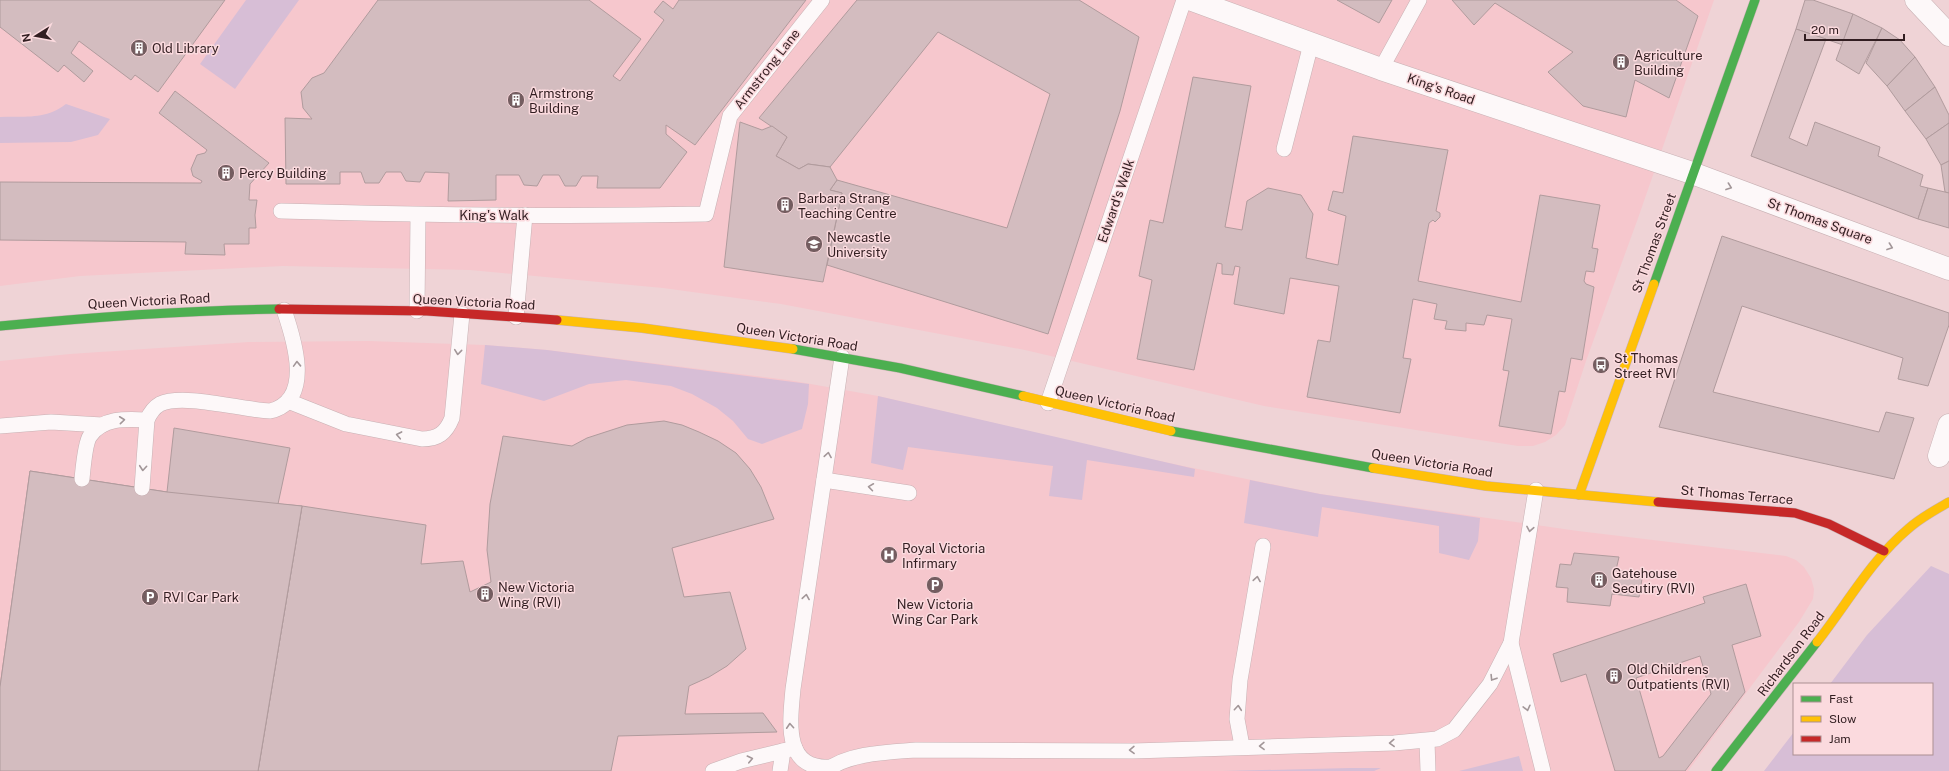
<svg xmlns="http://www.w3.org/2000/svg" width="1949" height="771" font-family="'Public Sans',sans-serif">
<rect width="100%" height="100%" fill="#efd3d6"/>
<!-- built -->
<g fill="#f6c7cd">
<polygon points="0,0 1714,0 1637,221 1586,361 1565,425 1556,435 1545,442 1533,446 1518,446 1264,406 1025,350 781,304 663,288 470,270 283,266 80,276 0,286"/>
<polygon points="368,341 485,345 547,350 788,380 878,396 1130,455 1320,494 1578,531 1786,556 1796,560 1804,567 1811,578 1814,589 1813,599 1799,622 1688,771 0,771 0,361 70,354 249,342"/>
</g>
<!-- green -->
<g fill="#d7bed6">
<polygon points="246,0 299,0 235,89 200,64"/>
<path d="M66,104l44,15 -12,16 -27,7 -71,1v-26c25,-1 45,3 66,-13z"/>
<polygon points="485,345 547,350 809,384 808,404 802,429 762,444 748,439 733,421 717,408 692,394 671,386 626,380 608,382 589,384 544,401 481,384"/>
<polygon points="878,396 1195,469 1194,477 1087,460 1082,500 1049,496 1053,466 908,447 903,470 871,463"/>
<polygon points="1250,480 1320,494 1480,518 1478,541 1469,560 1439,553 1439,526 1322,507 1318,537 1244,523"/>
<polygon points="1931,566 1949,574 1949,771 1764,771 1794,732 1794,754 1932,754 1932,684 1830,684 1867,635"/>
<polygon points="1519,756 1523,771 1459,771"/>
<polygon points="1350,768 1381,768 1374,771 1222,771"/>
</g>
<!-- building -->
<g fill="#d3bcbf" stroke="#b09b9d" fill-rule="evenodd">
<polygon points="0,0 225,0 158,92 135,75 131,80 79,41 71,53 93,71 84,82 64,65 58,72 0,27"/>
<polygon points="378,0 589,0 641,39 613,76 620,81 664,20 654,12 663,1 673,9 679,0 806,0 695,145 666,125 666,134 687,152 660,188 597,188 598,176 582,176 576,186 565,186 559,175 543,175 537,186 524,185 519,175 496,175 496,200 448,201 449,173 425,172 420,182 406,181 401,172 386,172 379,183 365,183 361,172 340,172 340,184 286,184 285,118 312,119 303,108 301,92 312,78 324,73"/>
<polygon points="857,0 1079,0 1139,37 1120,111 1048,334 827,265 842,193 830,190 837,180 1007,228 1050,94 938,32 830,167 808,164 799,169 776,156 787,137 759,118"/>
<polygon points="1337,0 1392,0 1379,23"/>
<polygon points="1452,0 1676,0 1698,16 1669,98 1635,80 1626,117 1583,106 1548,72 1573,52 1495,3 1474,25"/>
<polygon points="1805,0 1813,0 1853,14 1843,45 1796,29"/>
<polygon points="1853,14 1882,28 1859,74 1836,60"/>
<polygon points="1882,28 1900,40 1915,57 1887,86 1866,63"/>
<polygon points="1796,29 1826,39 1789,138 1807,146 1815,122 1880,147 1878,156 1923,175 1920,186 1928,188 1918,219 1751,156"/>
<polygon points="1915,57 1935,87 1905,111 1887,86"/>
<polygon points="1193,77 1251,86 1225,227 1242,230 1247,201 1268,188 1301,195 1313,214 1306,258 1338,265 1346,216 1328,210 1333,191 1343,193 1353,136 1448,150 1436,211 1440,213 1440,217 1435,222 1433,220 1429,223 1418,281 1521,302 1540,195 1600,205 1592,248 1598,249 1594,272 1586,271 1584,281 1586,284 1594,287 1582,360 1571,358 1565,392 1559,391 1551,434 1499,426 1509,371 1503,370 1512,319 1487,315 1484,325 1466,323 1466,331 1445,329 1447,321 1434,319 1437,304 1413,299 1403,358 1411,359 1400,413 1307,397 1318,340 1330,342 1339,286 1290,278 1284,314 1234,304 1240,267 1235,266 1233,275 1222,274 1222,264 1217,263 1194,370 1137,359 1152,280 1139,276 1150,220 1163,223"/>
<polygon points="1935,87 1949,115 1949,123 1926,139 1905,111"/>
<polygon points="175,91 269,163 250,184 249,200 257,200 255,215 256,228 249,228 249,244 224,244 225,255 185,254 186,242 0,240 0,182 201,183 202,181 193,176 191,169 197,155 205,153 207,150 159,113"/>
<polygon points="740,122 762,130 772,126 787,137 776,156 799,169 808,164 830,167 837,180 830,190 842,193 823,282 724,267"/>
<polygon points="1949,123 1949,161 1941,165 1926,139"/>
<polygon points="1949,161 1949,193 1945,192 1941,165"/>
<polygon points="1928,188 1949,193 1949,228 1918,219"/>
<polygon points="1722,236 1949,313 1949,325 1928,386 1898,379 1903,358 1742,306 1713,392 1879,432 1886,412 1914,418 1894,479 1659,427"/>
<polygon points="664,421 682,425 699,432 718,441 736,453 750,469 761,487 774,519 672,548 684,597 730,592 746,649 727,666 709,677 689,686 685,714 763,713 777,732 618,736 611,771 258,771 302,506 426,525 421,564 463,561 470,592 491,582 487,550 490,504 503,436 572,446 587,438 627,425"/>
<polygon points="174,428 290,448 278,504 302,506 258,771 0,771 0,687 30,471 167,492"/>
<polygon points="30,471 167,492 302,506 258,771 0,771 0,687"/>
<polygon points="1574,553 1619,557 1616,570 1643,573 1639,597 1612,594 1610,606 1567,602 1568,588 1556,587 1560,564 1571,565"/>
<path d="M1746,584l15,52 -29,9 13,47 -60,79h-70l-29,-97 -25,8 -8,-28 152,-51 -2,-6zM1700,656l11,38 -48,62 -4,2 -23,-80z"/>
</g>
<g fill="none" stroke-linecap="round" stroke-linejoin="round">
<defs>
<g id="lane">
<polyline points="1381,69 1419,0"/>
<polyline points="1284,149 1311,44"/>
<path d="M281,211c142,4 284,6 425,3l24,-98 92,-116"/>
<polyline points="417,311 418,215"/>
<polyline points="516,317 525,215"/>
<path d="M288,401l58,23 76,15c16,0 24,-6 30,-21l10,-104"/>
<polyline points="1048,403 1184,0"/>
<polyline points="0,426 51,422 102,425"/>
<path d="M82,479c1,-10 3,-36 8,-43 13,-19 37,-17 57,-16"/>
<polyline points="824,480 909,493"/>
<path d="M142,488l5,-68c3,-7 6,-12 13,-16 23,-11 83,6 110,7 44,-10 24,-72 14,-101"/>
<polyline points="1511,643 1543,771"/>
<polyline points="1427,741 1428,771"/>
<polyline points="1242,746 1237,719 1240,680 1263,546"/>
<path d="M831,767c-48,3 -41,-45 -38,-78l49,-332"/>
<polyline points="713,771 741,761 795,748"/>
<polyline points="780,771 783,751"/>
<path d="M826,771c21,-18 64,-19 90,-21l217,1 261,-8 43,-4 17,-9 36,-46 21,-41 25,-153"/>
</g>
<g id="street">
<polyline points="1192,0 1381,69 1692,173 1949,269"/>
<polyline points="1916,0 1949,35"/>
<polyline points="1939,456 1949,425"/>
</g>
<g id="fast">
<polyline points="1654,284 1755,0"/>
<path d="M0,326c93,-9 185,-16 279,-17"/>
<polyline points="793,349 900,368 1023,396"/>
<polyline points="1171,431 1373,468"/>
<polyline points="1716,771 1817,642"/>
</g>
<g id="slow">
<polyline points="557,320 642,328 793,349"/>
<polyline points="1023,396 1171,431"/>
<polyline points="1373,468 1486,486 1658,502"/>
<polyline points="1579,495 1654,284"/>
<path d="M1817,642c30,-38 54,-82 91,-113 12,-11 27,-19 41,-27"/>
</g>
<g id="jam">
<polyline points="279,309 427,311 557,320"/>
<polyline points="1658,502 1795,513 1829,524 1884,551"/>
</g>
</defs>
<!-- lane casing -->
<use href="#lane" stroke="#c8b1b4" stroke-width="16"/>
<!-- street casing -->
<use href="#street" stroke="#c8b1b4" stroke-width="23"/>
<!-- fast casing -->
<use href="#fast" stroke="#c8b1b4" stroke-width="10"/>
<!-- slow casing -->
<use href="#slow" stroke="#c8b1b4" stroke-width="10"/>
<!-- jam casing -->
<use href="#jam" stroke="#c8b1b4" stroke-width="10"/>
<!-- lane -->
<use href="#lane" stroke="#fdf8f9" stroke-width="15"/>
<!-- street -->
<use href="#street" stroke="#fdf8f9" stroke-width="22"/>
<!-- fast -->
<use href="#fast" stroke="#4caf50" stroke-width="9"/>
<!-- slow -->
<use href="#slow" stroke="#ffc107" stroke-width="9"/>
<!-- jam -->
<use href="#jam" stroke="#c62828" stroke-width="9"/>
</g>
<!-- one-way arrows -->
<defs><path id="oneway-chevron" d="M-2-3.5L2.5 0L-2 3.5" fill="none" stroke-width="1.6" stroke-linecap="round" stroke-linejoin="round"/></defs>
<g stroke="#a29698">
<use href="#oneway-chevron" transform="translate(1729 187) rotate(20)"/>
<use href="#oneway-chevron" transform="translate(1890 247) rotate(20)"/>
<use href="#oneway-chevron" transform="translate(458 352) rotate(96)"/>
<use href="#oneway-chevron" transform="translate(297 364) rotate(-92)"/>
<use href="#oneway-chevron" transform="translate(122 420) rotate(-6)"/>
<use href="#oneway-chevron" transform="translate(399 435) rotate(-169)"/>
<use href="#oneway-chevron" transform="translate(828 455) rotate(-81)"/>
<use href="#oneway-chevron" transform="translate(143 468) rotate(95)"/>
<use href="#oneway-chevron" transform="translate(871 487) rotate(-172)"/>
<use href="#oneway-chevron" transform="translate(1530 529) rotate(100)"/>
<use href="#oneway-chevron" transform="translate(1257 579) rotate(-81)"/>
<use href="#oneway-chevron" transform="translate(806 597) rotate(-81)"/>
<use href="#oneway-chevron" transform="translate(1493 678) rotate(122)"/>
<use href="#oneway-chevron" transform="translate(1238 708) rotate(-85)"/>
<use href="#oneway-chevron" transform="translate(1527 708) rotate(76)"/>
<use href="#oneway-chevron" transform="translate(790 726) rotate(-94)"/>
<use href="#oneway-chevron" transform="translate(1392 743) rotate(178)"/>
<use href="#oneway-chevron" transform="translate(1262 746) rotate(179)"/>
<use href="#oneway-chevron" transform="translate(1132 750) rotate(179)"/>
<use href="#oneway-chevron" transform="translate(750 759) rotate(-13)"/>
</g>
<!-- icons -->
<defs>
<symbol id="building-disc" viewBox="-11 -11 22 22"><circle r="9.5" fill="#745d60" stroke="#fbdade"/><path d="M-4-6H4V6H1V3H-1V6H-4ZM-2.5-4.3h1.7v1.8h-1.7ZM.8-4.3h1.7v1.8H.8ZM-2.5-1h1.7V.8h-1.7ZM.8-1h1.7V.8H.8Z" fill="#fff"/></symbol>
<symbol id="university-disc" viewBox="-11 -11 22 22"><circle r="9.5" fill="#745d60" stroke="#fbdade"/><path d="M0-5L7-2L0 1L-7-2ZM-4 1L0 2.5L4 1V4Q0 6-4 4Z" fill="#fff"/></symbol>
<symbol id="bus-disc" viewBox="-11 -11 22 22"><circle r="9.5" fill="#745d60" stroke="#fbdade"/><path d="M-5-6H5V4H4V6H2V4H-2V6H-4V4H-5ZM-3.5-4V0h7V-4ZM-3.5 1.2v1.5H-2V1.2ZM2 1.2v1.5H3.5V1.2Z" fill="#fff"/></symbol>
<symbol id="hospital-disc" viewBox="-11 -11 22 22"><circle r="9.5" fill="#745d60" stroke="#fbdade"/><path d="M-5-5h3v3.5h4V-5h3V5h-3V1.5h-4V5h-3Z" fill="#fff"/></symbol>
<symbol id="parking-disc" viewBox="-11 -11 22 22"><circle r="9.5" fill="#745d60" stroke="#fbdade"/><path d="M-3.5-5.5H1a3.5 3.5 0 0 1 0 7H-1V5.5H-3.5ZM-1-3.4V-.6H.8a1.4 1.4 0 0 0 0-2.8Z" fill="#fff"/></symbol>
</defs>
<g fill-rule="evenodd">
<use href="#building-disc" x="129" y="38" width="20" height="20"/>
<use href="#building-disc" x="1611" y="52" width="20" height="20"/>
<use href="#building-disc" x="506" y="90" width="20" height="20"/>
<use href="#building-disc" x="216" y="163" width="20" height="20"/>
<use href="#building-disc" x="775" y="195" width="20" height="20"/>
<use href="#university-disc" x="804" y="234" width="20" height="20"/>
<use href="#bus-disc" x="1591" y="355" width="20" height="20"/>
<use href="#hospital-disc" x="879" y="545" width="20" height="20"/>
<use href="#building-disc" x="1589" y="570" width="20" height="20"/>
<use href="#parking-disc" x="925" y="575" width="20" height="20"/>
<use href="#building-disc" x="475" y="584" width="20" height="20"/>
<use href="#parking-disc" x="140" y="587" width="20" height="20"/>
<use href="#building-disc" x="1604" y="666" width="20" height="20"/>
</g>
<g text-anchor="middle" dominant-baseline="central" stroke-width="3" stroke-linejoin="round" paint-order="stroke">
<!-- poi labels -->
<g font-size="13" fill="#321e21" stroke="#fbdade" text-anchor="start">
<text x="152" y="48">Old Library</text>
<text x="1634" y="55">Agriculture<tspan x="1634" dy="15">Building</tspan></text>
<text x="529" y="93">Armstrong<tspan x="529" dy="15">Building</tspan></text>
<text x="239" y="173">Percy Building</text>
<text x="798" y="198">Barbara Strang<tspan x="798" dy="15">Teaching Centre</tspan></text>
<text x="827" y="237">Newcastle<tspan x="827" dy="15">University</tspan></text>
<text x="1614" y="358">St Thomas<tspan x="1614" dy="15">Street RVI</tspan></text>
<text x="902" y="548">Royal Victoria<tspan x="902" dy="15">Infirmary</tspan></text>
<text x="1612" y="573">Gatehouse<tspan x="1612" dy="15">Secutiry (RVI)</tspan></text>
<text x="498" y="587">New Victoria<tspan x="498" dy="15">Wing (RVI)</tspan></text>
<text x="163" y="597">RVI Car Park</text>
<text x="935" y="604" text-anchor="middle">New Victoria<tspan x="935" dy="15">Wing Car Park</tspan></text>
<text x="1627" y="669">Old Childrens<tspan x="1627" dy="15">Outpatients (RVI)</tspan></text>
</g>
<!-- street labels -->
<g font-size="13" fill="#321e21" stroke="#fbdade">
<text transform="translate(767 69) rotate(-52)">Armstrong Lane</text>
<text transform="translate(1441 89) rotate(19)">King's Road</text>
<text transform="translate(1116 201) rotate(-71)">Edward's Walk</text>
<text x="494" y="215">King's Walk</text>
<text transform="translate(1820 221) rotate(20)">St Thomas Square</text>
<text transform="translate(1654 243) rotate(-70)">St Thomas Street</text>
<text transform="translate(149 301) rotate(-3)">Queen Victoria Road</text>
<text transform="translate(474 302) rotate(3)">Queen Victoria Road</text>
<text transform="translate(797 337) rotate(9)">Queen Victoria Road</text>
<text transform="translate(1115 404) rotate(13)">Queen Victoria Road</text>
<text transform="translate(1432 463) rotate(9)">Queen Victoria Road</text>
<text transform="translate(1737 495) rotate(5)">St Thomas Terrace</text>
<text transform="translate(1791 654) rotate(-53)">Richardson Road</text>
</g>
</g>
<!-- legend -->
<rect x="1793" y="683" width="140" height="72" fill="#fbdade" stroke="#ab8f92"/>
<rect x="1801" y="696" width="20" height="6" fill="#4caf50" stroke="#ab8f92"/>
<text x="1829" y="703" font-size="12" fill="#321e21">Fast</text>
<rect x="1801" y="716" width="20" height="6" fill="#ffc107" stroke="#ab8f92"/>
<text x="1829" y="723" font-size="12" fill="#321e21">Slow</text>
<rect x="1801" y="736" width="20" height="6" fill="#c62828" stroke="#ab8f92"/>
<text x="1829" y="743" font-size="12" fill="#321e21">Jam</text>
<!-- north arrow -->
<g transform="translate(36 36) rotate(259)" stroke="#fbdade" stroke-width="3" paint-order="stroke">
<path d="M0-3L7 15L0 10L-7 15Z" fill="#321e21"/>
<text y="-6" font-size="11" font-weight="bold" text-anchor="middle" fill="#321e21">N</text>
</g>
<!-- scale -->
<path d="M1805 34v6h99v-6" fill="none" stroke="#321e21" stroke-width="2"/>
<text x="1811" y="34" font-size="12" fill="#321e21" stroke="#fbdade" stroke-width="3" paint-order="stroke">20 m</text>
</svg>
